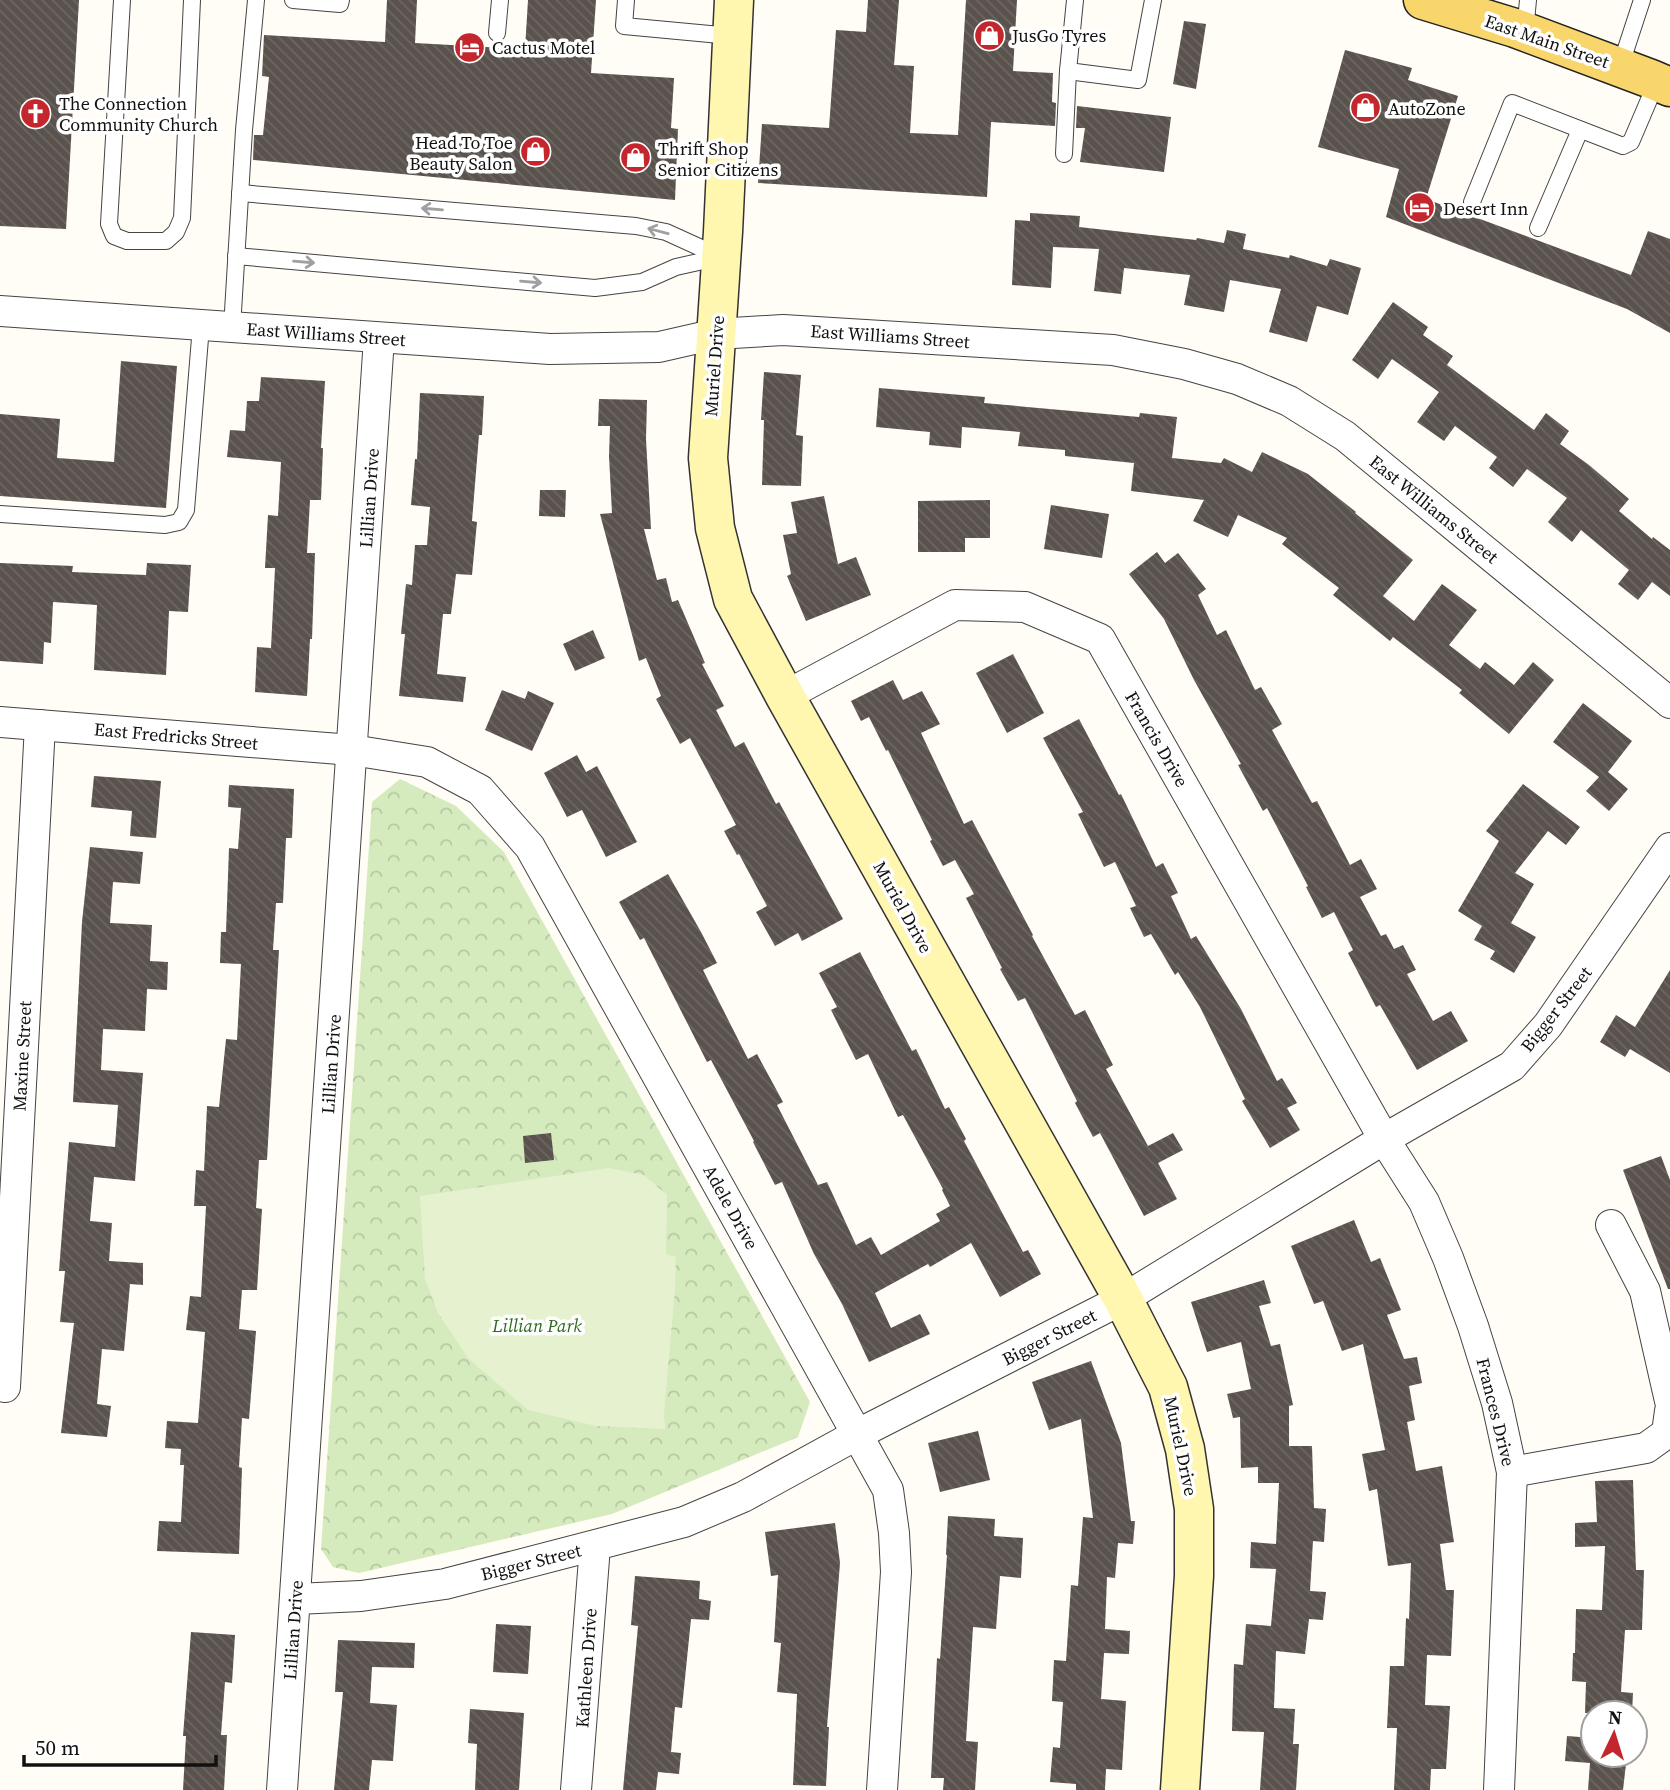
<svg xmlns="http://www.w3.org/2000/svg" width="1670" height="1790" font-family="'Source Serif 4',serif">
<defs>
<pattern id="park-crowns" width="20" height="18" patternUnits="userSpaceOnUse" patternTransform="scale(1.75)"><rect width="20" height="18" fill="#d5ebbd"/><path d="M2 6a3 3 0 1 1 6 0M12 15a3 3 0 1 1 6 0" fill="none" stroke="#b6c8a1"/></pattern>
<pattern id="building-back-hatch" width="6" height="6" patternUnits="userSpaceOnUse" patternTransform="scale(1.75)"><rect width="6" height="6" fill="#5a524d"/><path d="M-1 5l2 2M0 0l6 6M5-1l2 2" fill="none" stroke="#6d6662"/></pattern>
</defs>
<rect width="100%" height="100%" fill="#fffdf5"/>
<!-- park -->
<polygon fill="url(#park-crowns)" points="400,779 456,806 504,852 810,1402 798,1437 612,1514 359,1573 333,1567 321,1549 372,802"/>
<!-- pitch -->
<polygon fill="#e6f2cf" points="609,1168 644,1175 667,1195 666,1254 676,1257 675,1288 664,1414 665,1429 596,1426 528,1410 468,1358 438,1313 425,1279 420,1196"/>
<!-- building -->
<g fill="url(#building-back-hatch)">
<polygon points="0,0 79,0 66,229 0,226"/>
<polygon points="387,0 417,0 415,43 525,49 528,0 596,0 591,73 674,78 671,128 678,129 675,200 253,160 254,135 263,135 269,77 262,76 264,35 385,42"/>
<polygon points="868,0 899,0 894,65 914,66 910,133 958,135 966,0 1017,0 1013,71 1053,73 1052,102 1056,103 1055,126 991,122 987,197 758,183 762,124 829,128 836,30 866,32"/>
<polygon points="1184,21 1206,24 1196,89 1173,84"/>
<polygon points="1345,50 1412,68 1408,80 1458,96 1426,199 1631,275 1648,231 1670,239 1670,333 1627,309 1386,217 1399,169 1318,147"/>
<polygon points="1077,106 1171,117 1164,172 1080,162 1085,128 1076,128"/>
<polygon points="1030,213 1080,216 1079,227 1196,240 1197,238 1224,243 1227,230 1246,234 1243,249 1289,258 1290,255 1327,266 1330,259 1361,268 1348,315 1317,306 1307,342 1269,332 1281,289 1230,280 1224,312 1184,305 1190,275 1124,268 1121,294 1094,291 1099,249 1053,247 1051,288 1012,285 1015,220 1030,221"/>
<polygon points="1393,302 1428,327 1423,335 1453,356 1447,365 1534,430 1546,413 1569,431 1560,444 1589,465 1629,499 1619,511 1652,539 1653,537 1670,550 1670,596 1652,582 1638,600 1618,584 1629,570 1581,530 1572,542 1548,522 1567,498 1527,469 1513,487 1489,468 1497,457 1455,426 1444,441 1417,422 1439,392 1392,359 1378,379 1352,360"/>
<polygon points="121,361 177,366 166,508 0,496 0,414 60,419 57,458 114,462"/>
<polygon points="764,372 801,375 796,435 803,436 801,486 762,485 764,420 761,420"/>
<polygon points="261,377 325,381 321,448 323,448 321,500 310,500 307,553 315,553 312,639 310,639 307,696 255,692 257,647 271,648 275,568 265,568 268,515 278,516 281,462 227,457 230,430 245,431 247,401 259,401"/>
<polygon points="879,388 985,397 984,403 1139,417 1140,413 1177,417 1172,458 1221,463 1224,458 1252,472 1262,452 1308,474 1356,512 1355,513 1413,560 1383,596 1414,621 1442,584 1477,610 1449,645 1480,669 1485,662 1514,685 1533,662 1554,680 1509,734 1459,693 1462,690 1393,637 1390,641 1333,595 1339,588 1282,544 1287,538 1238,515 1228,537 1193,521 1204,500 1131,491 1134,463 1065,456 1065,450 1018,446 1020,432 962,427 961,448 929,445 930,432 876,427"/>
<polygon points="420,393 484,396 482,435 479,435 472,521 477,522 472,575 456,574 451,614 443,614 437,674 466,677 463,702 399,696 405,634 401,634 406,584 412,585 415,545 427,545 430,507 411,505 415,459 417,459"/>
<polygon points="599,399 647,400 646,439 651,529 644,529 657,580 666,578 672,602 678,600 705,663 702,664 724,706 716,710 735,747 744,742 776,804 779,802 843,919 802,941 798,933 775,946 756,912 767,906 739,854 737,855 724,831 736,825 690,738 680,744 656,699 661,696 646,658 639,661 600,514 612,513 609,456 610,426 598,426"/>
<polygon points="540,490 566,490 565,517 539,516"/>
<polygon points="824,496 838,564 856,557 871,595 806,621 787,576 791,574 783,535 797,533 791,502"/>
<polygon points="990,500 990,538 965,538 965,552 918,552 918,501"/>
<polygon points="1051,505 1109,514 1102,558 1044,549"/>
<polygon points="1157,552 1165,563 1178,553 1206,589 1198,595 1217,635 1226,630 1255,690 1261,687 1282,724 1272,730 1312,803 1317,801 1350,865 1361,859 1377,889 1360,897 1381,936 1386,934 1394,949 1403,945 1416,970 1407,974 1433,1021 1451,1011 1468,1041 1417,1070 1380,1005 1376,1007 1348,953 1353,950 1334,912 1322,918 1306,887 1308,886 1267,808 1263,811 1238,765 1241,764 1194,680 1164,619 1129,574"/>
<polygon points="0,563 73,566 72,572 146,575 147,563 191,565 188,612 169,611 166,675 94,670 97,605 53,602 51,643 44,642 43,664 0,661"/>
<polygon points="593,630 605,658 575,671 563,644"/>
<polygon points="1013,654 1044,713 1007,733 976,673"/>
<polygon points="893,680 903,700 922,691 940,724 921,733 964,824 972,820 1033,935 1032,936 1075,1015 1085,1010 1113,1065 1106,1069 1148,1146 1173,1133 1183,1150 1158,1163 1177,1199 1144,1216 1100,1133 1093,1137 1075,1103 1077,1101 1025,998 1018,1001 1000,969 1002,968 966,898 974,894 955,860 943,866 930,841 932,840 888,750 886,751 869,717 861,721 851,701"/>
<polygon points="502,690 525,699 528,691 554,703 532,751 485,730"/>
<polygon points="1583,703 1632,741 1608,772 1628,789 1609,811 1586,791 1599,777 1553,742"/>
<polygon points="1079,719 1119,795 1121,794 1156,867 1163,863 1178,893 1171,896 1191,939 1196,936 1241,1009 1277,1081 1282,1078 1297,1103 1287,1108 1300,1130 1270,1148 1242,1101 1245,1099 1200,1007 1178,972 1175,975 1151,934 1144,937 1130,908 1136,906 1115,862 1104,867 1078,814 1083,812 1043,738"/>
<polygon points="577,755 586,772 597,766 637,842 606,857 582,810 567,817 544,773"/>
<polygon points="94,776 161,781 156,838 130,836 132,811 91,807"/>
<polygon points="1523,784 1580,827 1566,845 1548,831 1515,873 1534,884 1511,923 1536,937 1514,973 1490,959 1495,951 1474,940 1482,926 1458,911 1499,841 1486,831"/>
<polygon points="229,785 294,789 292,838 286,838 283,903 276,903 273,950 279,950 267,1160 259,1160 256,1208 262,1209 257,1290 242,1290 239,1329 256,1331 249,1419 242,1418 239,1467 242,1468 239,1554 157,1551 159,1521 181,1522 184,1465 180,1465 181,1449 165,1448 167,1421 198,1423 205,1332 186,1330 190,1296 201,1297 206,1206 194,1206 196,1170 204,1171 207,1106 219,1107 226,1039 237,1040 241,964 220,963 221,932 226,932 229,848 238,849 241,808 228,807"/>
<polygon points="90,847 143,852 140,884 113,882 110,923 152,925 150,961 168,962 167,990 147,989 145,1031 103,1029 101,1070 143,1073 135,1181 94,1177 90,1221 112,1223 109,1261 143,1263 143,1285 130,1284 124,1351 102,1349 97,1404 111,1406 107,1437 61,1433 74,1323 60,1322 65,1271 59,1271 69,1142 115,1147 118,1105 73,1102 82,922"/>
<polygon points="668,874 701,932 717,963 703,970 748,1059 757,1054 783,1102 777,1105 818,1185 827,1182 856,1245 871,1237 881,1255 940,1221 936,1214 950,1206 942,1190 943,1189 903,1115 898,1117 868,1054 856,1060 831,1010 837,1007 819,973 860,952 912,1051 916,1049 945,1109 949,1107 966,1139 964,1141 1023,1252 1028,1250 1041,1274 1000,1297 971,1243 930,1267 928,1264 875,1293 891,1328 920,1314 930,1334 869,1362 842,1304 814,1254 782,1182 775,1185 753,1142 754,1141 711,1060 707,1062 644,938 640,940 619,902"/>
<polygon points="1670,970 1670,1073 1630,1049 1625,1057 1600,1042 1616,1015 1635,1027"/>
<polygon points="551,1133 554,1160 525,1163 523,1136"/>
<polygon points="1661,1156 1670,1180 1670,1289 1668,1289 1623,1170"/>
<polygon points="1354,1220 1371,1262 1380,1258 1401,1310 1387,1315 1404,1359 1417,1357 1422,1383 1409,1386 1415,1420 1407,1422 1416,1471 1442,1466 1454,1542 1440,1544 1446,1590 1454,1590 1451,1656 1427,1655 1425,1705 1450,1706 1446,1769 1431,1769 1430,1790 1394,1790 1397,1728 1387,1728 1390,1666 1404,1666 1406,1618 1409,1619 1411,1563 1388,1566 1377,1489 1369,1491 1362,1454 1385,1450 1363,1344 1342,1351 1323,1301 1314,1304 1291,1246"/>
<polygon points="1264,1280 1271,1303 1259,1306 1271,1346 1280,1344 1293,1405 1289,1406 1289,1446 1312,1446 1314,1508 1326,1509 1324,1542 1313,1541 1310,1591 1326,1592 1323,1620 1309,1619 1305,1654 1276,1651 1274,1708 1295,1709 1293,1744 1299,1744 1296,1790 1260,1790 1264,1732 1232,1731 1234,1664 1243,1665 1246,1624 1271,1626 1276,1569 1250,1568 1251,1542 1276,1544 1279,1483 1258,1483 1258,1467 1241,1468 1240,1417 1233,1418 1227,1394 1251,1389 1241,1342 1207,1352 1191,1302"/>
<polygon points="1091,1361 1121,1443 1131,1521 1135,1521 1133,1544 1118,1543 1115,1578 1107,1577 1105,1629 1130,1631 1129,1654 1104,1653 1101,1699 1126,1701 1122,1770 1106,1769 1105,1790 1076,1790 1076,1784 1050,1782 1053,1747 1060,1748 1063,1702 1052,1701 1054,1660 1066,1661 1071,1585 1078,1586 1083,1517 1093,1518 1081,1419 1049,1430 1032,1382"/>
<polygon points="978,1431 990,1480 940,1492 928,1443"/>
<polygon points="1633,1480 1636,1570 1644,1570 1642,1630 1625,1630 1621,1692 1633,1693 1632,1713 1585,1713 1586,1682 1572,1681 1573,1653 1575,1653 1576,1609 1602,1610 1605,1546 1575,1547 1575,1523 1597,1522 1595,1481"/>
<polygon points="948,1516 995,1519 994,1536 1023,1538 1021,1578 1000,1576 996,1629 973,1627 966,1741 978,1742 975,1790 943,1790 944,1778 931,1778 937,1658 940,1659 947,1555 946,1555"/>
<polygon points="835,1523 840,1563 827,1727 829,1727 826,1786 793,1785 797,1694 777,1692 781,1643 774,1642 778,1575 771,1576 765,1532"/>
<polygon points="635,1576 700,1581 699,1599 711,1601 709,1620 691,1619 682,1708 675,1707 671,1752 681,1753 679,1774 658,1772 656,1790 623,1790 638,1626 631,1625"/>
<polygon points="496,1624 531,1626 528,1674 493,1672"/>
<polygon points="191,1632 235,1635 232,1683 225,1682 221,1735 227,1735 224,1790 183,1790 186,1736 183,1736"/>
<polygon points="338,1640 415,1643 414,1668 372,1667 370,1703 397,1705 393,1761 372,1760 369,1790 334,1790 343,1692 335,1692"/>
<polygon points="470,1709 524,1713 519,1790 475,1790 477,1744 468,1743"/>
<polygon points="1567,1736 1593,1738 1593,1755 1627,1755 1623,1790 1588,1790 1590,1763 1565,1761"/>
</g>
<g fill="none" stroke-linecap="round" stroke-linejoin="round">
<defs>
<g id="lane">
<polyline points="122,0 109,224 114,236 127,241 166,241 176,232 182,218 192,0"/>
<polyline points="293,0 340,4 341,0"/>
<polyline points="626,0 624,26 731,36"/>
<polyline points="1075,0 1068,71 1138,80 1153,0"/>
<polyline points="1525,32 1528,0"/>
<polyline points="497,33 500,0"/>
<polyline points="1620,67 1642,0"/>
<polyline points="1064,154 1068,71"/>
<polyline points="240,193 636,226 666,232 721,257"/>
<polyline points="1472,202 1512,103 1623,146 1631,142 1657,81"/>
<polyline points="1538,228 1580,130"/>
<polyline points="236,256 595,288 642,282 676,267 721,257"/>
<polyline points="232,328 244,130 256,0"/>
<polyline points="0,514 165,525 179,522 186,510 201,326"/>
</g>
<g id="street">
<polyline points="0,311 550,349 659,347 716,334 783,330 1113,350 1184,364 1237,379 1289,401 1345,436 1670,703"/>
<polyline points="785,696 955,605 1025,607 1100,639 1384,1139 1424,1202 1448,1258 1473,1326 1497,1403 1512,1472 1499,1790"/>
<polyline points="0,722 352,750 427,762 480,790 530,847 888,1490 894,1533 896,1572 882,1790"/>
<polyline points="1611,1225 1645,1291 1670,1401"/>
<polyline points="5,1387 40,725"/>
<polyline points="1512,1472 1646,1448 1667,1433 1670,1411"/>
<polyline points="296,1599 361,1596 445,1584 684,1522 743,1497 858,1434 1123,1299 1384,1139 1512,1066 1548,1025 1670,848"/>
<polyline points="282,1790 379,338"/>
<polyline points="576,1790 595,1546"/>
</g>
<polyline id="secondary" points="734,0 723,232 708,458 715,528 733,599 785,696 1123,1299 1168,1387 1185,1449 1194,1509 1194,1576 1180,1790"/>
<polyline id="primary" points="1423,0 1515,28 1651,79 1670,87"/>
</defs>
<!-- lane casing -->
<use href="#lane" stroke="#444" stroke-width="18"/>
<!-- street casing -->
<use href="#street" stroke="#444" stroke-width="32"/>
<!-- secondary casing -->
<use href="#secondary" stroke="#333" stroke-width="41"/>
<!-- primary casing -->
<use href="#primary" stroke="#222" stroke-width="41"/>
<!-- lane -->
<use href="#lane" stroke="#fff" stroke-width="16"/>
<!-- street -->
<use href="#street" stroke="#fff" stroke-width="30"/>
<!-- secondary -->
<use href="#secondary" stroke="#fff6b0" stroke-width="38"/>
<!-- primary -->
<use href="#primary" stroke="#f9d66b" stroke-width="38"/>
</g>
<!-- one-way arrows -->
<defs><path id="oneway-shaft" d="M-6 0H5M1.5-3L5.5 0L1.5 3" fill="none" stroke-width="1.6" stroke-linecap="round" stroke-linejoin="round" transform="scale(1.75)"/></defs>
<g stroke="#a0a0a0">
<use href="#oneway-shaft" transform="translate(432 209) rotate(-175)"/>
<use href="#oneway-shaft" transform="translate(658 231) rotate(-165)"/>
<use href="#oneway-shaft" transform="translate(304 262) rotate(5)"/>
<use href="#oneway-shaft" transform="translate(531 282) rotate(5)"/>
</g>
<!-- icons -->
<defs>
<symbol id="shop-disc" viewBox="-11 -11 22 22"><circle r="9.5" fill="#c4262e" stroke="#fff"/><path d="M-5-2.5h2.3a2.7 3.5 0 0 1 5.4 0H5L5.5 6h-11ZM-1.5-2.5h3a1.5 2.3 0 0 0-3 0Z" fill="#fff"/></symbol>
<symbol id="hotel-disc" viewBox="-11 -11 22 22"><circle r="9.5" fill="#c4262e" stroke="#fff"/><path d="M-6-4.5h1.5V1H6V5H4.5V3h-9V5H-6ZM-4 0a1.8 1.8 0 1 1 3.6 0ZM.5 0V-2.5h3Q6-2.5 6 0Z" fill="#fff"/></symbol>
<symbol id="church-disc" viewBox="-11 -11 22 22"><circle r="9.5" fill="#c4262e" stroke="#fff"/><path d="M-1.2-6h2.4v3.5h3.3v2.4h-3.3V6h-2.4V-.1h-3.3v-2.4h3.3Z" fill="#fff"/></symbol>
</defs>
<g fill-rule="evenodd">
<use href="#shop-disc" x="972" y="18" width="35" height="35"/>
<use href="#hotel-disc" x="452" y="30" width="35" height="35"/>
<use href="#shop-disc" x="1348" y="90" width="35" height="35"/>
<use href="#church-disc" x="18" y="96" width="35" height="35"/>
<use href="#shop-disc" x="518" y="134" width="35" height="35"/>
<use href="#shop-disc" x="618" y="140" width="35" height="35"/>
<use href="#hotel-disc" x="1402" y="190" width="35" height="35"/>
</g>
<g text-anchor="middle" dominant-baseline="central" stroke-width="7" stroke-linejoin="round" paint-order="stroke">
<!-- poi labels -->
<g font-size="18" fill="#111" stroke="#fff" text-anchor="start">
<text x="1012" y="35">JusGo Tyres</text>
<text x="492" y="47">Cactus Motel</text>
<text x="59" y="103">The Connection<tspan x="59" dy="21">Community Church</tspan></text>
<text x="1388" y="108">AutoZone</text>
<text x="513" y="142" text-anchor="end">Head To Toe<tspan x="513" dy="21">Beauty Salon</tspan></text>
<text x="658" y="148">Thrift Shop<tspan x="658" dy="21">Senior Citizens</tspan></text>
<text x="1443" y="208">Desert Inn</text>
</g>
<!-- street labels -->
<g font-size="18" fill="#111" stroke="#fff">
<text transform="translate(1547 41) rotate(19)">East Main Street</text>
<text transform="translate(326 334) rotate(4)">East Williams Street</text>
<text transform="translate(890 336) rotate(4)">East Williams Street</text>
<text transform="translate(714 366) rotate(-86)">Muriel Drive</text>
<text transform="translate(369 498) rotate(-86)">Lillian Drive</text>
<text transform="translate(1434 509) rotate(39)">East Williams Street</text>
<text transform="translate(176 736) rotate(5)">East Fredricks Street</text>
<text transform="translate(1157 739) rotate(60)">Francis Drive</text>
<text transform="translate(903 907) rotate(61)">Muriel Drive</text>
<text transform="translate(1556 1009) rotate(-52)">Bigger Street</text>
<text transform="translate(22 1056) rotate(-87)">Maxine Street</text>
<text transform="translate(331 1064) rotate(-86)">Lillian Drive</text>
<text transform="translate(731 1207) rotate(61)">Adele Drive</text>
<text transform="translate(1049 1337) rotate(-27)">Bigger Street</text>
<text transform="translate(1496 1412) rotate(76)">Frances Drive</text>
<text transform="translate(1181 1446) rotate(78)">Muriel Drive</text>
<text transform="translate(531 1562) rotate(-14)">Bigger Street</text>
<text transform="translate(293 1630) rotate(-86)">Lillian Drive</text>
<text transform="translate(586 1668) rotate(-86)">Kathleen Drive</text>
</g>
<!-- park labels -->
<g font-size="18" font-style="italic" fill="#2f6b1f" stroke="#fff">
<text x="537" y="1325">Lillian Park</text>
</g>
</g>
<!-- north arrow -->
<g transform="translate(1614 1734) rotate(4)"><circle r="33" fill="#ffffff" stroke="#a0a0a0" stroke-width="2"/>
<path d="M0-5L12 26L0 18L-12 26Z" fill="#c4262e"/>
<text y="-10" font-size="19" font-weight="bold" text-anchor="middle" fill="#111111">N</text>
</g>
<!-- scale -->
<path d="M24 1755v10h192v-10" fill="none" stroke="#111111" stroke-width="3.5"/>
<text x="35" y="1755" font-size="21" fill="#111111" stroke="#ffffff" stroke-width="5" paint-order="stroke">50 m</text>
</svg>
